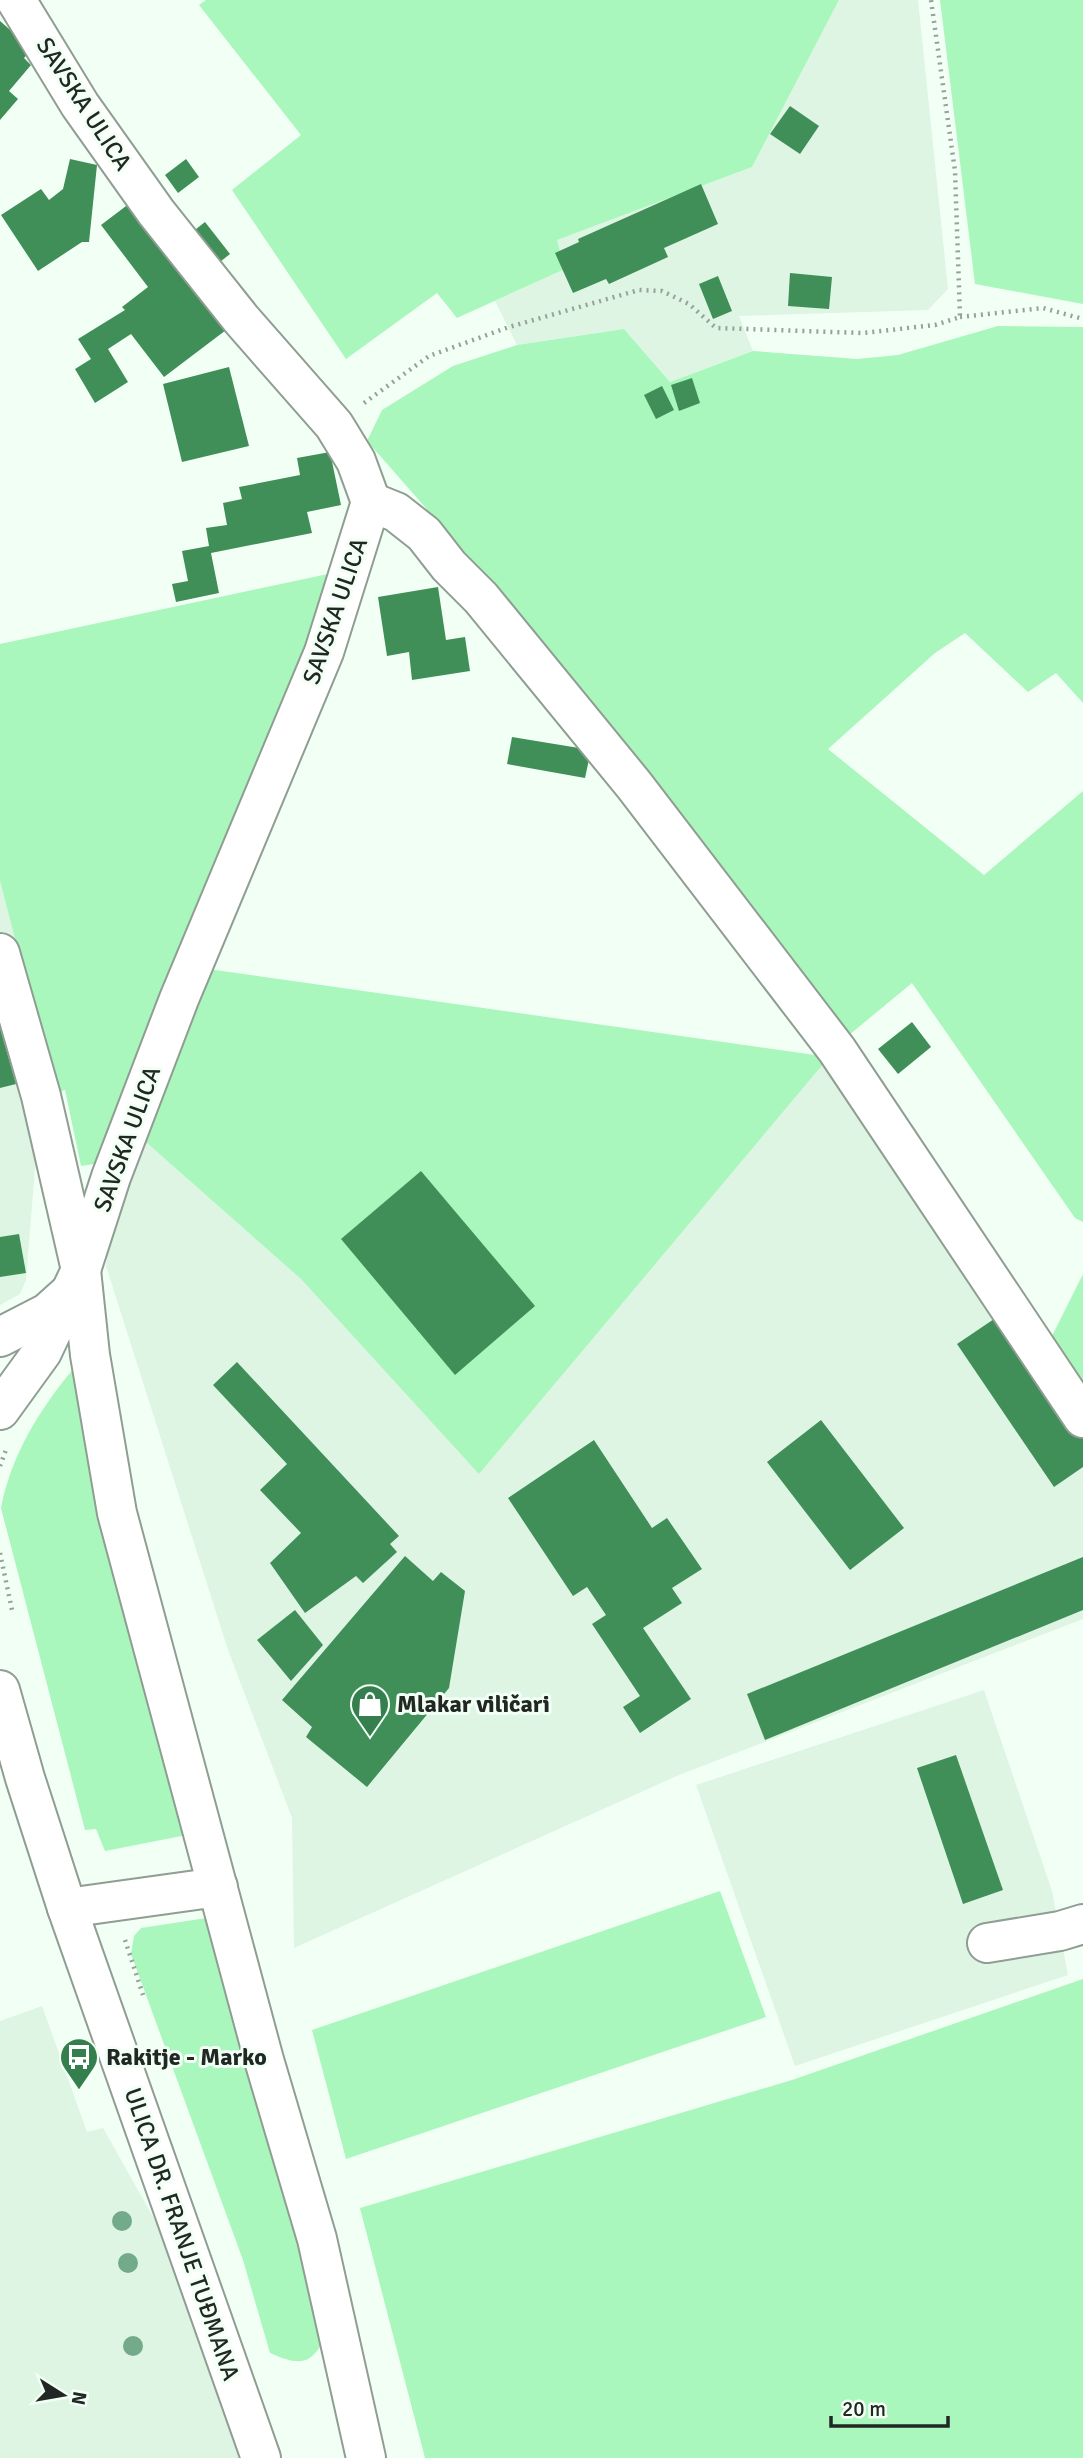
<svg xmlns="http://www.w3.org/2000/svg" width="1083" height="2458" font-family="Signika,sans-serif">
<rect width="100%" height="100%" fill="#f2fff5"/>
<!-- built -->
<g fill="#def5e3">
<polygon points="839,0 918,0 948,289 928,310 739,316 753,351 670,382 624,329 517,345 495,301 565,269 557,240 752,167"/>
<polygon points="0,881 55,1093 22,1103 36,1156 26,1280 20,1294 0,1305"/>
<polygon points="829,1057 1083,1430 1083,1619 679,1775 294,1948 292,1818 228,1650 106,1266 113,1215 139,1136 302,1280"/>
<polygon points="984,1690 1052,1891 1068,1975 795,2066 696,1785"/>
<polygon points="42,2006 87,2132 103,2128 174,2254 246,2458 0,2458 0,2021"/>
</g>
<!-- green -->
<g fill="#a9f7bc">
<polygon points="206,0 839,0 752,167 557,240 565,269 457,318 437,293 346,359 232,190 301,135 199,5"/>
<polygon points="940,0 1083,0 1083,304 975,284"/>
<polygon points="998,326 1083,327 1083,703 1056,673 1028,692 965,633 935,653 828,749 984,875 1083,791 1083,1222 1075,1218 912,983 843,1040 475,564 367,441 382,410 453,366 517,345 624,329 670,382 753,351 857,359 898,355"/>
<polygon points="337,572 101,1163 81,1166 65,1090 55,1093 0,881 0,644"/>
<polygon points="208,969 829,1057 479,1474 302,1280 139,1136"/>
<polygon points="1083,1274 1083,1393 1049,1342"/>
<path d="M74,1368l7,56 18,82 93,328 -87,17 -9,-22 -11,1 -84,-322c10,-53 39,-99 73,-140z"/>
<polygon points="720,1891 766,2017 346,2159 312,2030"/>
<path d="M213,1917l114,416c-14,32 -26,34 -57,20l-27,-93 -112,-306 3,-18 7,-8z"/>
<polygon points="1083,1979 1083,2458 425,2458 360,2208 792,2080"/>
</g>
<!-- building -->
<g fill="#408f59">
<polygon points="0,21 32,49 24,58 31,65 9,91 18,99 0,120"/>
<polygon points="790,106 819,126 800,154 770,134"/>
<polygon points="70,159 97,165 89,242 82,242 38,271 1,215 41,189 49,200 63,189"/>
<polygon points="186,159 199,177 178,193 165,175"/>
<polygon points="701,184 718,224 664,248 668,257 609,284 606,279 573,293 555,253 579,242 578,239"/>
<polygon points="134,200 230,327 164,377 131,334 108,349 128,382 95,403 75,369 91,359 78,339 125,310 122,307 148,287 101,225"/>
<polygon points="205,222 230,254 216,265 191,233"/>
<polygon points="790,273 832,277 829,309 788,306"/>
<polygon points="718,276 732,311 713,319 699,284"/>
<polygon points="229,367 249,446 182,462 163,384"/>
<polygon points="692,378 700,403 679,411 671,385"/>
<polygon points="662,386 674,410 656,419 644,395"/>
<polygon points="330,452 341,505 307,512 312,533 211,553 219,593 176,602 172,584 188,581 182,551 209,546 206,528 227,525 223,503 242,499 239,487 300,475 297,458"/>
<polygon points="438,587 446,640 465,637 470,671 412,680 409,652 387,656 378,597"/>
<polygon points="512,737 591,750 585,778 507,764"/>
<polygon points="912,1022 931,1047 898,1074 878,1049"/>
<polygon points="0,1027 16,1084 0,1088"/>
<polygon points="421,1171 535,1306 455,1375 341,1239"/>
<polygon points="19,1234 26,1273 0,1277 0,1237"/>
<polygon points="1000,1315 1083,1438 1083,1467 1054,1487 957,1344"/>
<polygon points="237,1362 399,1536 390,1544 397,1552 363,1583 356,1576 305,1613 270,1563 301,1533 260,1490 287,1464 213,1385"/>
<polygon points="821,1420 904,1528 850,1570 767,1462"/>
<polygon points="594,1440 652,1528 667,1518 702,1569 672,1588 682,1603 643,1628 691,1699 640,1733 623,1707 640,1696 592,1624 606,1615 587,1587 573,1596 508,1498"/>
<polygon points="405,1556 433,1581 441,1572 465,1591 449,1688 367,1787 306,1737 312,1727 282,1700"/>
<polygon points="1083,1557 1083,1610 765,1740 747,1694"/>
<polygon points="295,1610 323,1645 291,1681 257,1640"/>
<polygon points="956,1755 1003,1890 963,1904 917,1768"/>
</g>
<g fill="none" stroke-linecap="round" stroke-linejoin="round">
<defs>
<g id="minor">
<polyline points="371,502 396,512 424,534 449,566 481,598 634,785 837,1050 1083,1418"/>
<polyline points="0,953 41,1096 81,1270 90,1355 117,1513 264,2060 317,2239 366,2458"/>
<polyline points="0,1337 47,1313 67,1295"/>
<polyline points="0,1410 42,1352 81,1270 111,1177 179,999 324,652 371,502 356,461 334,425 241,319 156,212 80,105 16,0"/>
<polyline points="67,1908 218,1887"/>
<polyline points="987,1943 1060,1931 1083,1924"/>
</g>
<polyline id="major" points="0,1690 25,1778 67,1908 261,2458"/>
</defs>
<!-- minor casing -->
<use href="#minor" stroke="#8f9d92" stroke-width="42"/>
<!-- major casing -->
<use href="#major" stroke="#8f9d92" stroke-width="42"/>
<!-- path -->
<g stroke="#97a199" stroke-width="4.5" stroke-dasharray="2 5" stroke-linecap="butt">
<polyline points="960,317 1043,308 1083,319"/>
<polyline points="364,403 429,356 509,327 639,290 662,291 689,304 716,328 863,333 935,325 960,317 955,171 931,0"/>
<polyline points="0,1466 7,1447"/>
<polyline points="0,1553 12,1610"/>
<polyline points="125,1940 143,1995"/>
</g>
<!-- minor -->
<use href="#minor" stroke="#fff" stroke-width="38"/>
<!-- major -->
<use href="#major" stroke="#fff" stroke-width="38"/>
</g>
<!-- trees -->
<g fill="#73ab8a">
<circle cx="122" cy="2221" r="10"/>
<circle cx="128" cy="2263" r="10"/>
<circle cx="133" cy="2346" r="10"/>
</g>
<!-- icons -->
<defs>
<symbol id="shop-pin" viewBox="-11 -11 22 30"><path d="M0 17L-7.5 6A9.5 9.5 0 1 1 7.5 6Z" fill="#347f4d" stroke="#f2fff5"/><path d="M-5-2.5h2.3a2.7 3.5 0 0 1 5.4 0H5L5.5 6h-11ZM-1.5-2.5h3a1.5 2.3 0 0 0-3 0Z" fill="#fff"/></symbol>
<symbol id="bus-pin" viewBox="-11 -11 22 30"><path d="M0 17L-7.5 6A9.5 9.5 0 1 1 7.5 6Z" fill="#347f4d" stroke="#f2fff5"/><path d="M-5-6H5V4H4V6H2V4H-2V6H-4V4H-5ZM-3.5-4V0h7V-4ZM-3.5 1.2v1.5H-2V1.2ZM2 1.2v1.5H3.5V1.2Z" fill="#fff"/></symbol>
</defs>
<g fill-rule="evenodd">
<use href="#shop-pin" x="348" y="1682" width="44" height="60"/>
<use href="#bus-pin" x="57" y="2035" width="44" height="60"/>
</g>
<g text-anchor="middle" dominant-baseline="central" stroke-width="6" stroke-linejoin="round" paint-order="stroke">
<!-- street labels -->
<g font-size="24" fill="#212723" stroke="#f2fff5">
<text transform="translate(84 104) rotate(57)">SAVSKA ULICA</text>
<text transform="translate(335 611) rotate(-71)">SAVSKA ULICA</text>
<text transform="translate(127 1139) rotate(-70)">SAVSKA ULICA</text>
<text transform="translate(182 2234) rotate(71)">ULICA DR. FRANJE TUĐMANA</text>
</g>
<!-- poi labels -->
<g font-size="24" font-weight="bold" fill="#212723" stroke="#f2fff5" text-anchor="start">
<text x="397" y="1704">Mlakar viličari</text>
<text x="106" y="2057">Rakitje - Marko</text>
</g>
</g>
<!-- north arrow -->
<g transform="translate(63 2395) rotate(101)" stroke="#f2fff5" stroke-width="5" paint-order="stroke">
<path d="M0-5L12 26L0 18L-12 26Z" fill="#212723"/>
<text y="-10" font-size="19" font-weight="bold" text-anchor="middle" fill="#212723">N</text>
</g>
<!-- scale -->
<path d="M831 2416v10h117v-10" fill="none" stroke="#212723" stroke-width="3.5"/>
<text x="842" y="2416" font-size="21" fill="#212723" stroke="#f2fff5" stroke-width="5" paint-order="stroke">20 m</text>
</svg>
